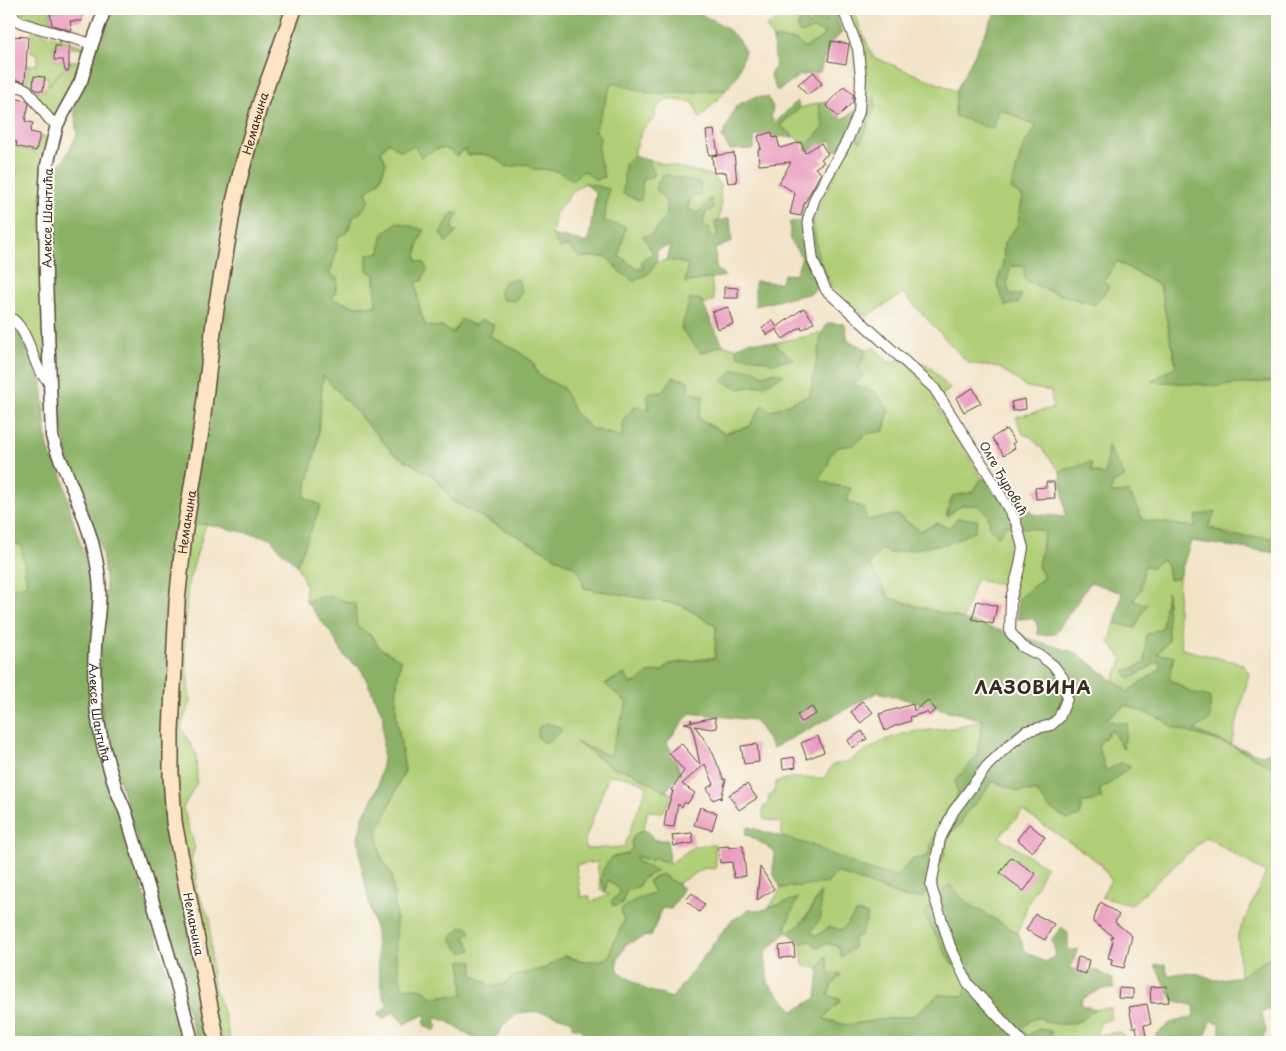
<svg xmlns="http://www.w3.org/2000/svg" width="1286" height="1051" font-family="'Playpen Sans',sans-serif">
<rect width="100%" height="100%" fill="#fdfcf7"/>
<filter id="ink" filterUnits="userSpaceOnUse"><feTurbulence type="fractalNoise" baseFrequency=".02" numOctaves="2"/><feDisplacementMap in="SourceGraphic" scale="10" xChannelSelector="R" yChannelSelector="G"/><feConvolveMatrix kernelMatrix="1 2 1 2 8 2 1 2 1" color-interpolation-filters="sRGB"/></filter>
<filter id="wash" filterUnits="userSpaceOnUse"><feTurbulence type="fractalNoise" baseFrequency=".0096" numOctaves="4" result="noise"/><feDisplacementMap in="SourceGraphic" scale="20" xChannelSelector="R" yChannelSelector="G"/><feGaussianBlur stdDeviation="1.12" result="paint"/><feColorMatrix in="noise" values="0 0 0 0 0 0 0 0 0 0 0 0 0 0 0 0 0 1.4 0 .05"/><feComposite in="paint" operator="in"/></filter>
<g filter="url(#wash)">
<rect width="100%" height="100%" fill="#f2e3c7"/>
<!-- green -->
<g fill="#afce75" stroke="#757c4a" fill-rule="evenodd">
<path d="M23,9h45l-19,3 3,15h4v4c-12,-4 -29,-7 -38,-17l6,-1z"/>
<polygon points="800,9 826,9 822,12 827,20 825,24 813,14 813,22 808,26 802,16 797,30 801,33 813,29 825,32 821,38 805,48 795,40 773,39 766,26"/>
<polygon points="847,9 852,9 873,57 956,91 955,116 999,108 1037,127 1023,146 1023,196 1017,226 1004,243 1003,266 997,284 1006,306 1022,295 1010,294 1006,282 1010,266 1025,266 1049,291 1095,305 1103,281 1116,261 1160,286 1176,367 1153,381 1218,386 1277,381 1277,538 1235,536 1208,527 1216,511 1195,527 1143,520 1129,492 1110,493 1113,483 1108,448 1106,476 1092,471 1091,463 1060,471 1032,437 1023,434 1016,417 1053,408 1051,391 1026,387 1000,368 968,363 903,293 866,317 831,287 818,257 813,220 850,140 855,137 861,142 864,105"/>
<polygon points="32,30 83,46 85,48 71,48 70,45 54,45 54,61 72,61 47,86 48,77 33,76 32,90 44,91 45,87 48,87 58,74 73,61 82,60 77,77 55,115 52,115 26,84 28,65 37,65 38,53 31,53"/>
<path d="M612,83l42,11 72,-4 -26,29 -7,-17 -25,-3 -12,10 -2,10 -12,11 -9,26 -8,7 18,17 12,-5 -7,-15 63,15 9,10 1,21 -2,15 -4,2 3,14h-8l-7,-10 2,-14 5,-14 -12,14 -10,-4 2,-11 -26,-1c8,19 -1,25 -13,38l2,18 -10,16 -7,-1 -17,-12v-7l5,-12 -20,-16 5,-32 -24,-6 -12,8 -17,22 -4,22 16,11 12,11h27l13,15 28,2 9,-12 10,-2 21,3 -3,19 26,-4 3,22 -10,5 -4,-6 1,54 22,-8 12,3 4,8 14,1 18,6 22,-4 -19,-16 48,-10 -12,62 -39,16 -8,-7 -14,23 -25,6 -26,-15 -36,-25 -9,-2 -3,19 -15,-4 -12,14 -1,17 -30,-8 -17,-16 -12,-25 -25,-13 -5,-13 -18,-13 -26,-13 5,-11h-20l-21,8 -10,-6 -17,-1c-10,-22 -14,-57 -8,-82 1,-4 4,-9 6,-14l-44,22 -5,21 1,33h-21l-23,-7 5,-13 -8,-12c3,-5 9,-29 9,-37l9,-5 18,-40 15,-11 6,-18 -5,-12 8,-9 26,4 50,3 2,6c18,-2 27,-1 40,12l22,-3 4,5 23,1 9,4 19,-3 20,6 -6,-27 2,-13 -5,-7z"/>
<polygon points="818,103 825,127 806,146 780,125 800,108"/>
<polygon points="41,135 46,137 44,161 45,371 9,313 9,216 11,216 15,196 9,195 9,185 14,185 17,168 9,167 9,141 16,142 15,147 36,152"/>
<polygon points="875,348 888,362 911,358 931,368 950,389 934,402 982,478 973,492 947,516 962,505 978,505 988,515 999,536 1006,525 1035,529 1045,532 1041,547 1044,577 1018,600 1008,586 976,580 963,619 890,598 869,564 881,549 890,553 950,543 949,528 937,523 920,531 897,515 866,520 847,501 851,488 833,485 818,480 828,465 830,454 839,447 853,445 865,434 853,385 865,375 858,370 867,349"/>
<path d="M323,375l70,78 43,25 16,23 128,69 4,18 97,17 35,21 -1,31 -46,7 -6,7 -15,2 -8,8 -11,3 -5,-10 -18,9 21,20 -18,53 -30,-12 32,22 20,6 42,23 -10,17 -15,-1 -5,20 -8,3 -4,7 1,8 -5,5 -15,4 -5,21 11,9 2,5 19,-7 3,-7 14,-8 -20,-10v-5l14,4 5,-2 15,6 24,-18 21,-2 1,25 -11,-1 -28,16 -15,-10 -14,7 7,12c-10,1 -15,7 -24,9l-22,55c-15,8 -29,3 -45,-1l-19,12 -31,8 -12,9 -11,1 -18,-12 -12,-13 2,34 -31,2 -8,-8 -22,-2 -6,-30v-41l-4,-40 -11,-20 -4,-23 28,-63 -9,-56 1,-33 4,-20 -21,-13 -8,-12 -15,-9 -32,-32 -19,7 -1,-19 -8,-18 23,-60 -16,-8 13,-51zM609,775l22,3 16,8 -23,61 -38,2 -1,-9zM597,862l4,28 8,5 -18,7 -2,-6 -8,1 -5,-32z"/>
<polygon points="206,524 188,583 184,642 190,702 181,727 196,754 197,782 183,808 195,847 191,860 197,874 196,889 210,919 212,980 223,1012 231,1042 212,1042 178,871 179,525"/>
<polygon points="9,543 21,545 27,586 9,588"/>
<path d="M1162,558l5,7 2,14 10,-1 -1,37 4,34 61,15 6,10 -18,71 46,25v183l-37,24 -2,-43 28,-61 -60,-36 -75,68 -30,-8 10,-17 -11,-17 -77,-52 -24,26 47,30 -18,36 -10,30 -51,-30 -18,-19 2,79 22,13 -10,20 -25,-1 -23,20 -70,10 -23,-7 20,-18 -14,-4 3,-10 -5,-29 -7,12 -16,-4 -2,-22 10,-2 27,5 3,11 13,-19 3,-26 -15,18 -13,-3 -12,9 -7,-4 10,-39c-9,14 -16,34 -33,39l-1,-7 -17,-17 12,-20 47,-5 9,-11 69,26 38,-42 4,-21 12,-10 5,-11 13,-13 15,-20 24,10 20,1 12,16 52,-9 -1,-11 9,-4 -11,-38 14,-17 12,19 -9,-25 -8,-5 19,-13 37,15 8,7 53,16 -30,-13 -2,-37 -24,-15 -11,-23 11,-14 -1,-46 -5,33 -16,8 -1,27 -15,16 30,-18 1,7 -33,24 -15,-12 10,-21 -14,-16 6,-20 20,5 11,-24 -13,-3 8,-12 3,-23z"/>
<polygon points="983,720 977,756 955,781 958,794 939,824 927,858 913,859 896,877 863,868 814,846 782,838 782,823 763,819 763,807 768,804 769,796 774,792 776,782 790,778 824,778 833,765 849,761 885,740 910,732 952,728"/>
<polygon points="1111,1008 1112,1019 1101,1022 1096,1035 1120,1032 1130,1042 1051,1042 1051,1031 1039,1029 1028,1035 1022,1029 1031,1020 1040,1017 1047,1023 1079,1021 1095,1009"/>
</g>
<!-- forest -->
<g fill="#8bb166" stroke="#636e42">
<path d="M112,9h593l-5,5c23,11 32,14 45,37l-8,25 -11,14 -72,4 -42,-11 -17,47 5,7 -2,13 6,27 -8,3 -12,-9 -12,9c-13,-10 -23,-11 -39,-11l-5,-5 -21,3c-13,-13 -22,-14 -40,-12l-2,-6 -9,7c-13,-13 -20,-7 -35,1l-6,-11 -14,5 -13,-9 -7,9 5,12 -7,18 -13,11 4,8 -10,13 -6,3 -7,16 -9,5c0,8 -6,32 -9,37l8,4v8l-4,13 22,7h21l-1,-32 -8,-3v-16l13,-3 2,-17 15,-13 27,8 -6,14 -2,16 9,3 2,7 -5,11 -6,1 4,30 6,14 17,1 10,6 8,-14 13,6 8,-5 12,5 -4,11 25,13 18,13 5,13 25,13 12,25 17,16 30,8 1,-17 12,-14 14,3 -2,-15 6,-3 9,2 11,-16 15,4v10l16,5 -6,23 26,14 25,-6 14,-23 8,7 39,-16 12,-62 6,-10 17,1 3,17 19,8 -9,20 7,6 -12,10 23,7 13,19 -5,20 -18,3 -13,11 -14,2 -9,7 -2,11 -9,15 14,5 18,3 -4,13 18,8 1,11 31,-5 23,16 17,-8 12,5 9,-10 20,2 -3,11 -25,12 -60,10 -9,-4 -12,15 21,34 187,55 51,39 33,-24 -2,-7 -29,18 -6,-7 21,-9 1,-28 16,-7 5,-36 1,49 -11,13 17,2 -5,23 23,14 18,4v23l-16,10 37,15 30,10 14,-4 2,1v18l-46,-25 -60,-18 -8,-7 -37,-15 -19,13 8,5h13l-5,26 -12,-20 -13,17 8,25 16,-9 9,4 -22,18 -9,4 1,11 -19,4 -2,13 -12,4 -19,-12 -12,-16 -20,-1 -24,-10 -15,20 -13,13 -5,11 -12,10 -4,21 -20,41 -18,1 -69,-26 -9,11 -47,5 -8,-15 1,-22 -29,-18 3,-6 66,19 49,22 33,9 17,-18 14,-2 12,-33 19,-30 -3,-13 22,-25 6,-36 -105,-28 -105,56 -18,-28 -65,-7 -23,29 14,31 -16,19 -34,-20 -20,-5 -35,-25 33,14 18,-53 -22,-19 20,-10 5,10 10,-3 8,-8 15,-2 6,-7 46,-6 1,-32 -35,-21 -97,-17 -5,-18 -127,-70 -16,-22 -43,-25 -70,-78 -6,71 -13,51 17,8 -24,60 -20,-18 -5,-9 -66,-14 -27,1 -12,267 45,250h-15l-89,-300 -6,-31 -2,-34v-30l6,-59 -2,-20 -2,-16 -7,-21 -16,-40 -13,-41 -9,-53 8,-25 -8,-18 -4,-23 -3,-139 3,-18 4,-8 7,-6 13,-25 -3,-27z"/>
<path d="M826,9h21l1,2 -11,6 5,16c-13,10 -18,23 -22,39l-21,4 -22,15 -7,-17 6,-8 -3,-27 22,1 10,8 16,-10 4,-5 -12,-4 -11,5 -5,-4 4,-15 8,11 4,-4v-8l12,9 2,-3 -5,-8z"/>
<polygon points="997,9 1277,9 1277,381 1218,386 1152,381 1176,366 1160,286 1117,261 1104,281 1109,287 1095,305 1049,291 1025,280 1024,266 1011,266 1007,282 1010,294 1022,295 1018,303 1006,306 997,284 1003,266 1004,243 1017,226 1023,197 1011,189 1023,146 1037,127 999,108 992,129 955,116 956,91"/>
<polygon points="754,97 768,97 773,108 771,117 775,123 797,101 800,108 780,125 793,137 754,136 754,149 730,150 722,137 736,106"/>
<polygon points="875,97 875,107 861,142 855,137 835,151 831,140 806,151 806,146 824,127 818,103 825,101 843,119"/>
<polygon points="633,156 648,160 655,175 643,180 641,201 623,194 625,163"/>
<path d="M663,174l38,9 -1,12 -10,3 -2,11 10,4 12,-15 4,10 -9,5 -2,13 6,1 1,10 8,-1 -3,-14 15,-4 2,24 -17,7 1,19 9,8 -40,7 3,-19 -21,-4 4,-15 -14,5c0,19 -6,23 -23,31l-14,-9 -13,-15h-28l-11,-11 -8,2 -8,-13 36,8 8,-49 -11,-11 24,6 -5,32 22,6 -7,29 17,12 7,1 -2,-8 12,-8 -10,-17 8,-1c17,-19 24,-27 4,-47z"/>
<polygon points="453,212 458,214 453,223 453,229 457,232 446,243 440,233"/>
<polygon points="813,220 818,257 826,274 812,293 755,306 755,281 780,283 784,274 795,275 802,258 790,240 790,222"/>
<polygon points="518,279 522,291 516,301 502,300 499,291 505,281"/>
<polygon points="690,299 700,299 723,345 701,353 681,329"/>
<polygon points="9,319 17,328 42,381 47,443 51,458 59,467 64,482 72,517 84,555 92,594 95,607 90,647 120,811 187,1042 9,1042 9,588 27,585 21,545 9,543 9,352 11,351"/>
<polygon points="751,341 774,343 794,360 771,363 753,357 739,356 735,348"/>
<polygon points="754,369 763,375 773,372 784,375 765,385 739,389 722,381 734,370"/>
<polygon points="1108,446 1125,477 1113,483 1111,493 1129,492 1143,520 1195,527 1196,516 1216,511 1208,527 1234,538 1235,536 1277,538 1277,553 1191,541 1179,578 1169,580 1167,565 1162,559 1153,567 1144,566 1141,589 1133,601 1147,604 1135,628 1115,623 1122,593 1091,582 1055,634 1038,635 1037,622 1031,618 1018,619 1018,600 1044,577 1038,566 1045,532 1035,529 1006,525 999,536 990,529 988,515 977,505 962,505 946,516 952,496 973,492 982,478 1016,486 1032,514 1066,517 1060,471 1091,462 1092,471 1105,476"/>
<path d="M325,595l30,9 2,23 15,9 8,12 21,12 -4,21 -1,33 9,56 -28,63 4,23 11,20 4,40v41l6,30 22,2 8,8 31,-2 -2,-35 12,1v13l18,12 11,-1 12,-9 31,-8 19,-12c16,4 30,9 45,1l4,-13 11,-22 -3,-12c9,-8 22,-15 33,-17l-6,-12 13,-7 22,14 -3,7 -9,14 -9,-1 -11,28c-9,0 -16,5 -25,8l-9,17 1,10 27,18 27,9 59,-77 19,-12 9,2 39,-13 -12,27 1,7c17,-5 26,-25 33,-40l1,26 -10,14 6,4 12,-9 13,3 15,-18 11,3 -7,20 -7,3 -1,11 -12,8 -3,-11 -10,-3 -11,5 -6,-7 -10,2 -14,-11 -22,20 3,31 26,28 22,-13 3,-29 7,-13 3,17 12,1 -10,12 -3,9 14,5 -19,19 22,6 70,-10 23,-20 25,1 10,-20 -22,-13 -27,-49 25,-30 18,19 51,30 7,18 20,11 11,-6 -4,-17 10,-12 6,6v18l10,-2 -8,20 28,2 14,8 2,10h-13l-19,10 -1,6 14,4c-5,4 -11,10 -16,12 -13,6 -29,4 -39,-4l-9,3 -9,9 6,6 11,-6 12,2v11h-461l-4,-2 -3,-10 -11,-3v-6c-32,-11 -57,-19 -76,16l-19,3 -14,-8 -14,-10 -12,-4 -3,3 4,5 -4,5 -10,-6 2,-11 -22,10 -11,-12 -10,7 -6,-5 11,-9 -5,-9 -5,-29 -2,-33 -14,-65 -4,-31 5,-21 15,-30 5,-28v-44l-22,-46 -16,-12 -14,-24 -25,-31z"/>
<polygon points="546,723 558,726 562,730 554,738 543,743 537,736 538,728"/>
<polygon points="647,830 654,840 667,840 670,864 655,858 650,861 636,856 636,861 657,871 642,879 639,886 626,891 622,904 613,906 612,900 620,893 618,888 608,880 605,891 601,880 603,869 612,857 627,854 632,849 631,842 635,834"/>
<polygon points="461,927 468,927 471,932 465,937 472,950 464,953 458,949 451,938"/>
<polygon points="1277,953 1277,1005 1262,1013 1266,1032 1260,1042 1220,1042 1220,1023 1211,1021 1206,1035 1189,1042 1156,1042 1156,1035 1170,1023 1193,1017 1195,1006 1173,1000 1155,965 1165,964 1168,976 1180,973 1199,974 1215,980 1240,976"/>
</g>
<g id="blocks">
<!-- building -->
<g fill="#ea9cbf">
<polygon points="72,9 82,9 82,21 70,21 72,31 52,25 50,13"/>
<polygon points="10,36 28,37 25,82 17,80 9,81"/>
<polygon points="59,41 69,44 69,71 65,71 63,60 54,60 55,46 60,46"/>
<polygon points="831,41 849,44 846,64 828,61"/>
<polygon points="814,72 822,84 807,95 798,84"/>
<polygon points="34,76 45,77 43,91 36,90 33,86"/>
<polygon points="844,86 853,94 853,102 838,117 826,105"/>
<polygon points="13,98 27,101 29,104 25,121 33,123 30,132 40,134 36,151 16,146 17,142 9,140 9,112"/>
<polygon points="714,130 718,154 709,155 706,131"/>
<polygon points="772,132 773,138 777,137 780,148 801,142 805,153 821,143 828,154 821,159 824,162 815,168 821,173 804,204 801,216 790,214 795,193 779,183 791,162 759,165 758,150 761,149 758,136"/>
<polygon points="734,153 737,182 728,183 726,172 714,173 712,156"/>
<polygon points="724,287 738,288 738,298 724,298"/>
<polygon points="728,307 733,324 717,329 712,312"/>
<polygon points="804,308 814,322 802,330 801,327 783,339 776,329 767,335 762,328 772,320 777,327"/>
<polygon points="973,388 981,403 964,412 956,398"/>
<polygon points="1025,399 1026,409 1013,411 1011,402"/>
<polygon points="1006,429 1015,442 1012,444 1015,448 1004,455 992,438"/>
<polygon points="1046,482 1054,482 1055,498 1036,499 1035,488 1046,487"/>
<polygon points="977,601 997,606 993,624 972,619"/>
<polygon points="928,700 936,710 929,715 927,712 910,717 911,721 895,726 885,731 879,714 913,704 914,711"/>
<polygon points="862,701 873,712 861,723 851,712"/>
<polygon points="812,707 816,714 801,722 797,715"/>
<polygon points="715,717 717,728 711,729 695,726 712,751 724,780 726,779 721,799 720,797 713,800 707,788 714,784 705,764 682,784 695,793 687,804 685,802 682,807 678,804 674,827 664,826 666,813 673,791 671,790 684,771 669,753 681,743 700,765 692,725 684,723 691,722 691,719 692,722"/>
<polygon points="862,731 867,739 852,748 848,740"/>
<polygon points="818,736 824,752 807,759 801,743"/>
<polygon points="757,744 759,762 744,764 741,746"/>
<polygon points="794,757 796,767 783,769 782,759"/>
<polygon points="747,784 757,798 739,810 729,795"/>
<polygon points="700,807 717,813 712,830 694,825"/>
<polygon points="1029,824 1045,837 1032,852 1017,839"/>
<polygon points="692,833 694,843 674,846 672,835"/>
<polygon points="729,846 729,848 743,846 746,876 734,878 732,862 720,863 718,847"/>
<polygon points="1011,857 1036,874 1024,891 1000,873"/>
<polygon points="760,867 774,889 757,900"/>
<polygon points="692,893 705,905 699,912 686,900"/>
<polygon points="1101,902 1119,915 1115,922 1132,936 1124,968 1111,965 1112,959 1108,958 1113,941 1111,939 1113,936 1093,922 1098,907"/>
<polygon points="1035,914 1054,924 1045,940 1026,930"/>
<polygon points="794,944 795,957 780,958 779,946"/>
<polygon points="1078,957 1089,960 1086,974 1075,971"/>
<polygon points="1167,986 1169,1002 1151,1003 1150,987"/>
<polygon points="1119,988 1133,989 1133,999 1118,998"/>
<polygon points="1147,1004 1151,1024 1144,1025 1147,1042 1139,1042 1136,1027 1133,1027 1129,1007"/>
</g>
</g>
</g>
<g filter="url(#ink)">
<use href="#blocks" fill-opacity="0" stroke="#564637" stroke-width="1"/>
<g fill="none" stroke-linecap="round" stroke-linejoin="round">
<defs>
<g id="minor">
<path d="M12,9c1,8 3,11 10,14l70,21"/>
<polyline points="843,9 858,49 861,78 859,112 847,141 815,198 808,219 813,261 826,290 934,388 988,473 1016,522 1023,548 1019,569 1011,598 1010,632 1023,647 1041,656 1054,666 1063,678 1066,689 1067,699 1059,718 1051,725 1026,731 1009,745 987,766 953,812 940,839 931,886 950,946 968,984 1022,1042"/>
<path d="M9,92c4,-7 11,-6 18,-2l22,29 8,6"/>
<path d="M9,317c16,7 23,39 31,55l4,5 5,2"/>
</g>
<g id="tertiary">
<path id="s1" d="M105,9l-13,35 -11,37 -24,44 -10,40 -2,37 1,76 6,158c4,17 12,30 18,46 13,31 26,64 29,97 3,23 -3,45 -4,68 -2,32 0,67 8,98 4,14 8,29 13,44 3,8 7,16 10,24 22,76 48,152 66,229"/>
</g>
<g id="secondary">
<path id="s2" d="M217,1042l-43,-220 -3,-48v-42l6,-130 7,-67 17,-104 14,-116 19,-113 7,-30 19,-68 34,-95"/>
</g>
</defs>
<!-- minor casing -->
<use href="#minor" stroke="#564637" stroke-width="12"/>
<!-- tertiary casing -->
<use href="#tertiary" stroke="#564637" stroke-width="15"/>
<!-- secondary casing -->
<use href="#secondary" stroke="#564637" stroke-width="18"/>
<!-- minor -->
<use href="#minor" stroke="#fff" stroke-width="10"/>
<!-- tertiary -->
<use href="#tertiary" stroke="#fff" stroke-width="12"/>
<!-- secondary -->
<use href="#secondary" stroke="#fee5c5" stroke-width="15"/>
</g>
</g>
<g text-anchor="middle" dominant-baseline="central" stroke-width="4" stroke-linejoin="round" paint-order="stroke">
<!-- street labels -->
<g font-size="12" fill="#3b2a1e" stroke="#fdfcf7">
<text stroke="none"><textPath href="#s2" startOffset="930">Немањина</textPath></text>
<text transform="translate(47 218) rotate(-89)">Алексе Шантића</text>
<text transform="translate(1004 478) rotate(60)">Олге Ђуровић</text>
<text stroke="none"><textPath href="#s2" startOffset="525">Немањина</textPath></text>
<text stroke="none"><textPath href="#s1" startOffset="724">Алексе Шантића</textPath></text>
<text transform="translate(194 924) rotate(79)">Немањина</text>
</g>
<!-- district labels -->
<g font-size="18" font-weight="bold" letter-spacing="1" fill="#3b2a1e" stroke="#fdfcf7">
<text x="1033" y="686">ЛАЗОВИНА</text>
</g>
</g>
<!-- margin -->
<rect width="1286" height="1051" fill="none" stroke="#fdfcf7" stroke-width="30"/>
</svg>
